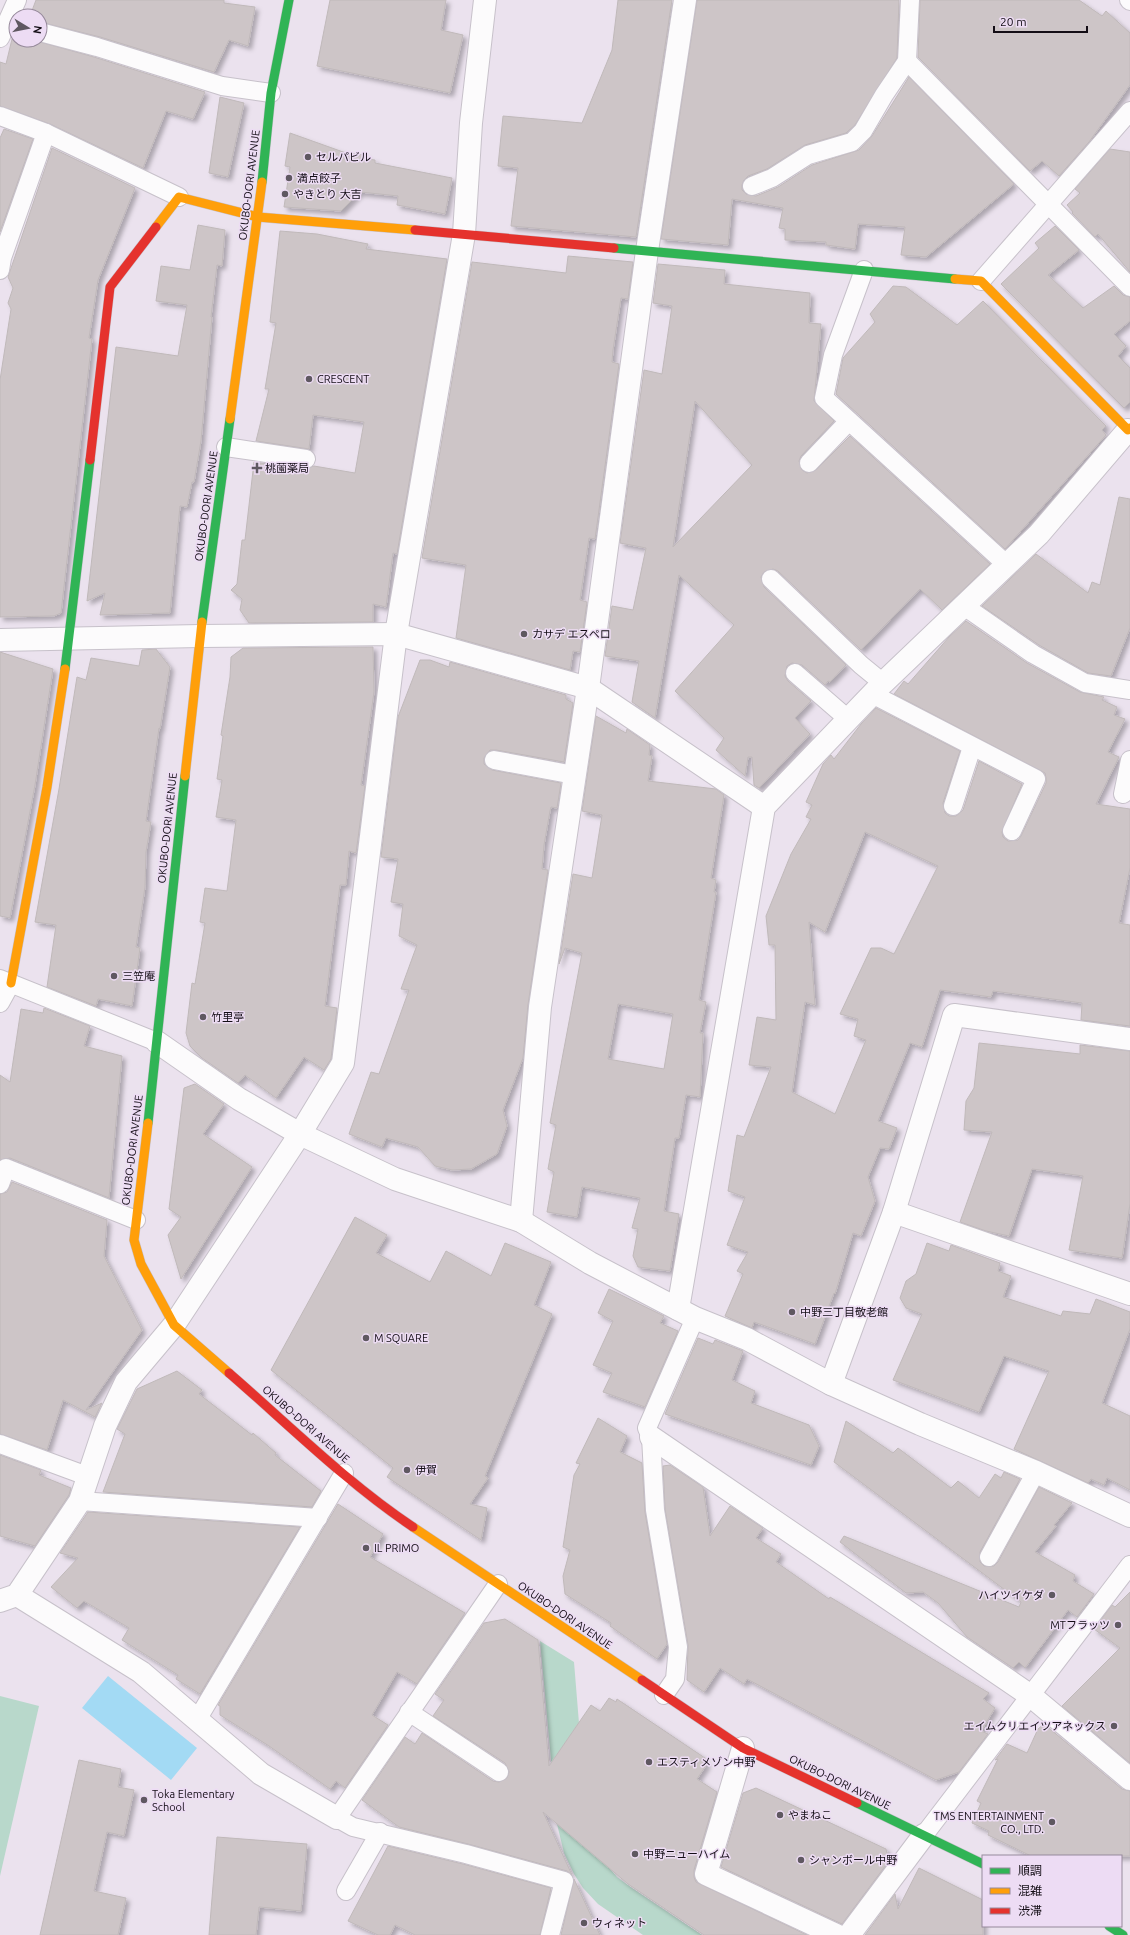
<svg xmlns="http://www.w3.org/2000/svg" width="1130" height="1935" font-family="Ubuntu,'Noto Sans JP',sans-serif">
<defs>
<filter id="shadow"><feDropShadow dx="3.5" dy="3.5" stdDeviation="2" flood-color="#0004"/></filter>
</defs>
<rect width="100%" height="100%" fill="#ebe2ee"/>
<!-- green -->
<g fill="#b8d8cb">
<polygon points="540,1641 574,1662 582,1760 605,1862 617,1877 632,1888 702,1935 643,1935 598,1904 583,1888 574,1874 564,1853 557,1824"/>
<polygon points="0,1696 39,1706 0,1876"/>
</g>
<!-- water -->
<polygon fill="#a3daf4" points="108,1676 197,1748 171,1780 82,1708"/>
<!-- building -->
<g fill="#cdc5c7" stroke="#c0b9ba" fill-rule="evenodd" filter="url(#shadow)">
<polygon points="36,0 224,0 224,3 255,7 248,46 229,40 214,72 100,37 40,22 40,16 30,16"/>
<polygon points="330,0 446,0 441,30 463,35 450,93 317,66"/>
<polygon points="618,0 672,0 636,237 511,226 518,168 498,166 503,116 582,123 612,50"/>
<polygon points="697,0 899,0 897,58 855,125 846,133 805,145 767,169 748,176 744,180 742,185 742,190 746,194 756,196 778,187 812,165 859,150 872,136 909,77 1014,184 926,257 901,255 905,227 858,224 855,249 826,245 826,242 785,240 785,229 779,228 783,208 732,199 728,245 661,239"/>
<polygon points="920,0 1079,0 1102,16 1106,11 1130,33 1130,85 1089,142 1059,176 1042,161 1030,171 918,57"/>
<polygon points="16,38 16,40 33,40 94,57 205,92 193,119 166,111 143,168 50,124 0,106 0,62 6,64 12,39"/>
<polygon points="220,97 244,103 228,177 209,173"/>
<polygon points="4,129 33,139 0,232 0,138"/>
<polygon points="290,133 346,153 365,155 367,159 375,160 375,163 452,178 445,214 397,205 398,196 360,192 341,211 284,207 290,167 285,166"/>
<polygon points="52,148 135,188 98,280 89,338 92,339 61,613 54,616 0,617 0,380 11,309 8,303 13,288 8,277"/>
<polygon points="1110,149 1130,152 1130,272 1098,234 1095,237 1072,213 1073,212 1067,205 1080,193 1075,189"/>
<polygon points="198,225 225,230 222,266 217,265 211,317 212,317 201,441 194,482 192,482 187,507 180,506 170,613 100,615 105,593 87,601 116,347 178,356 187,305 156,301 161,266 190,270"/>
<polygon points="1055,226 1079,250 1048,275 1083,308 1114,286 1123,295 1130,297 1130,321 1114,334 1126,346 1118,356 1130,368 1130,402 1124,408 1001,284 1039,248 1035,243"/>
<polygon points="280,231 317,234 368,244 366,249 447,259 397,554 393,553 386,607 373,604 373,622 249,623 240,610 242,599 231,590 237,584 242,540 245,540 254,462 304,469 314,466 355,473 364,422 313,415 309,449 256,441 269,389 265,389 276,323 270,322"/>
<polygon points="568,256 633,262 628,299 621,298 613,350 612,362 619,364 595,539 589,538 580,600 587,602 580,652 573,651 570,670 456,638 466,565 422,558 472,262 566,273"/>
<path d="M658,264l67,6 -1,14 86,9 -1,30 12,1 -7,77 20,20 -33,35 -2,5 3,9 5,3 9,-3 34,-34 140,128 -48,46 -22,-21 -59,61 -83,-79 -5,-2 -9,3 -3,5 3,10 82,78 -16,17 -2,-1 -3,4 -23,-20 -10,-2 -5,3 -2,10 3,5 23,20 -16,17 15,16 -51,54 -5,-3 -2,-28h-4l-3,19 -29,-26 8,-12 -49,-47 59,-66 -55,-50 -24,143 -23,-16 7,-41 -34,-5 7,-50 21,4 13,-62 -26,-5 24,-173 18,4 10,-68 -19,-3zM695,401l57,64 -79,82z"/>
<polygon points="893,286 906,287 957,325 983,301 1106,426 1102,430 1106,435 1005,549 836,394 843,358 875,322 870,314"/>
<polygon points="1119,497 1130,499 1130,628 1111,676 1088,673 1039,645 982,606 1036,554 1088,593 1092,582 1100,585"/>
<path d="M966,621l61,42 53,29 24,5 -2,3 15,7 -3,8 11,4 -17,33 11,5 -23,47 34,5v59l-11,55 11,2v101l-49,-6 1,-17 -89,-12 -2,6 -51,-7 -18,57 -12,-4 -32,78 19,7 -8,21 -9,-1 -12,29 7,24 -14,35 -8,-3 -18,61 -1,-1 -19,51 -61,-22 -2,6 -27,-12 18,-42 -6,-3 11,-19 -21,-7 18,-48 -17,-6 9,-56 7,2 27,-70 -22,-2 8,-48 19,3 -1,-75h-6l-3,-29 25,-62 20,-35 -5,-2 6,-12 -6,-3 17,-38 8,-9 3,4 27,-35 15,-16 84,43 -17,52 2,10 4,3h7l7,-6 16,-49 43,23 -20,48 1,5 5,4 10,-1 3,-4 25,-53v-5l-1,-5 -151,-79 10,-13 4,3 41,-47zM865,832l73,34 -44,88 -13,-6h-10l-31,66 18,5 -4,17 12,4 -31,74 -43,-22 13,-90 10,3 -6,-83 16,10z"/>
<polygon points="373,647 374,692 361,785 365,786 356,853 349,851 346,885 340,885 325,1006 337,1008 331,1059 324,1070 304,1057 276,1098 245,1075 238,1083 202,1058 190,1046 186,1033 192,983 195,984 205,923 200,922 205,888 227,891 236,820 216,817 222,780 217,779 223,736 221,735 230,677 231,657 243,648"/>
<polygon points="156,649 170,667 160,729 159,728 146,821 151,822 146,852 145,887 136,947 140,948 132,1006 98,999 96,1006 47,987 56,925 35,922 59,789 77,677 86,680 91,658 139,666 142,650"/>
<polygon points="0,652 53,669 35,785 10,918 0,916"/>
<polygon points="420,660 430,660 449,667 450,662 566,695 566,699 573,703 564,762 496,750 490,750 484,758 484,764 492,770 561,783 557,808 551,807 550,811 544,845 542,869 548,870 528,1005 523,1058 503,1110 507,1126 497,1154 471,1169 452,1170 435,1166 418,1147 386,1138 382,1147 349,1134 371,1072 379,1074 409,990 401,989 417,945 399,936 403,904 391,902 398,859 381,857 398,717"/>
<path d="M596,716l30,17 1,-4 23,16 -1,10 3,1 -4,25 68,8 8,6 -13,83 5,2 -2,12h2l-17,108 7,2 -6,31h3l-3,64 -14,-2 -7,43h-4l-11,73 15,3 -9,57 -32,-4 -5,-11 5,-27 -6,-1 8,-30 -58,-11 -5,30 -30,-5 7,-40 -6,-3 8,-44 -6,-2 32,-170 -17,-5 -6,16 14,-90 19,4 10,-63 -20,-4zM618,1004l55,10 -9,55 -56,-10z"/>
<polygon points="44,1008 90,1026 84,1046 122,1056 109,1198 10,1158 0,1160 0,1075 10,1082 21,1009 43,1013"/>
<polygon points="979,1043 1080,1054 1080,1045 1130,1051 1130,1204 1122,1258 1069,1250 1083,1176 1032,1169 1009,1236 986,1231 960,1222 992,1132 964,1130 966,1101 974,1088"/>
<polygon points="195,1084 224,1104 203,1134 252,1167 181,1279 168,1235 181,1217 169,1209 184,1088"/>
<polygon points="12,1182 107,1220 104,1256 142,1330 86,1410 102,1403 95,1417 63,1400 47,1450 0,1434 0,1194 7,1192"/>
<polygon points="355,1217 387,1235 376,1253 430,1282 446,1251 491,1276 505,1243 551,1262 534,1305 552,1314 485,1476 488,1478 470,1504 487,1508 481,1540 387,1477 393,1468 271,1370"/>
<polygon points="927,1243 949,1251 951,1245 1000,1263 998,1271 1011,1276 1003,1297 1061,1316 1063,1311 1090,1314 1096,1299 1130,1312 1130,1329 1102,1403 1130,1416 1130,1490 1107,1478 1104,1485 1091,1479 1088,1483 1014,1449 1049,1371 1004,1356 979,1412 893,1380 922,1314 906,1308 900,1298 906,1281 916,1274"/>
<polygon points="609,1289 664,1316 660,1323 678,1331 645,1407 603,1392 612,1373 593,1365 613,1321 598,1313"/>
<polygon points="698,1338 713,1344 715,1340 743,1351 732,1380 755,1391 751,1403 809,1425 819,1446 811,1465 665,1414"/>
<polygon points="177,1371 202,1390 199,1394 252,1435 253,1433 276,1453 275,1455 321,1491 312,1507 103,1492 125,1434 117,1429 137,1389"/>
<polygon points="598,1418 627,1436 620,1452 642,1463 645,1512 667,1644 657,1659 610,1626 611,1623 565,1594 563,1576 570,1550 563,1547 574,1475 580,1464 576,1463"/>
<polygon points="846,1421 893,1453 898,1448 951,1488 958,1481 979,1498 995,1474 1001,1478 1004,1472 1020,1479 980,1552 980,1562 984,1566 994,1566 998,1562 1039,1487 1072,1503 1054,1525 1056,1526 1035,1552 1075,1575 1073,1581 1094,1594 1077,1617 1068,1610 1025,1668 1019,1662 1013,1668 967,1637 938,1603 923,1592 906,1593 840,1542 844,1536 1019,1607 1021,1602 834,1462"/>
<polygon points="0,1455 41,1470 39,1475 71,1488 69,1495 35,1546 0,1536"/>
<polygon points="670,1465 703,1487 710,1536 730,1506 763,1528 756,1538 781,1554 776,1562 829,1599 830,1597 989,1693 983,1699 995,1708 981,1731 988,1734 959,1772 936,1780 747,1679 744,1684 720,1668 704,1692 687,1680 688,1645 665,1509 663,1466"/>
<polygon points="338,1504 383,1534 370,1557 465,1613 417,1684 397,1672 372,1715 388,1725 345,1788 336,1781 330,1789 269,1746 220,1715 220,1706 218,1705"/>
<polygon points="88,1512 300,1527 200,1694 176,1679 178,1675 122,1640 129,1628 84,1601 77,1608 51,1587 78,1558 60,1553"/>
<polygon points="1130,1592 1130,1763 1062,1706 1120,1648 1094,1629 1112,1605 1115,1607"/>
<polygon points="505,1619 538,1640 549,1766 591,1705 600,1711 609,1698 616,1702 617,1699 705,1758 703,1761 707,1764 697,1779 717,1792 694,1870 694,1877 696,1882 807,1935 704,1935 628,1884 543,1812 572,1875 567,1871 468,1844 399,1827 362,1800 405,1737 415,1744 422,1733 493,1781 499,1782 507,1778 509,1772 505,1763 433,1716 444,1700 435,1694 484,1623"/>
<polygon points="1044,1724 1122,1789 1130,1791 1130,1856 1031,1856 988,1835 989,1831 972,1823 981,1803 977,1801 998,1759 995,1760 1007,1744 1027,1753 1038,1729"/>
<polygon points="79,1760 121,1769 118,1787 134,1790 124,1836 107,1832 94,1891 126,1898 118,1935 40,1935"/>
<polygon points="756,1788 886,1849 889,1861 842,1924 721,1867 743,1793"/>
<polygon points="217,1837 307,1844 301,1911 259,1907 256,1935 209,1935"/>
<polygon points="388,1846 463,1864 551,1888 540,1935 415,1935 395,1925 390,1935 378,1935 348,1921"/>
<polygon points="919,1868 983,1900 983,1935 865,1935 895,1894 898,1909"/>
<polygon points="574,1879 600,1935 561,1935"/>
</g>
<g fill="none" stroke-linecap="round" stroke-linejoin="round">
<defs>
<g id="lane">
<polyline points="1129,0 1130,1"/>
<polyline points="40,32 97,47 222,86 271,93"/>
<polyline points="0,38 17,0"/>
<polyline points="907,61 1130,287"/>
<polyline points="0,116 46,133 179,197"/>
<polyline points="752,186 772,178 808,155 852,142 863,131 884,95 907,61 910,0"/>
<polyline points="0,270 2,258 46,133"/>
<polyline points="864,270 833,355 824,398 1006,564"/>
<polyline points="981,281 1130,111"/>
<polyline points="226,447 306,459"/>
<polyline points="809,463 849,421"/>
<polyline points="771,579 861,665 883,683"/>
<polyline points="964,606 1033,654 1085,683 1130,690"/>
<polyline points="795,673 848,719"/>
<polyline points="872,694 1036,779 1012,831"/>
<polyline points="494,760 574,775"/>
<polyline points="1123,794 1130,760"/>
<polyline points="953,806 972,747"/>
<polyline points="0,979 157,1042"/>
<polyline points="0,1003 11,983"/>
<polyline points="0,1184 6,1168 136,1220"/>
<polyline points="0,1444 87,1476"/>
<polyline points="80,1501 318,1518"/>
<polyline points="989,1557 1036,1472"/>
<polyline points="498,1584 337,1818 353,1827 466,1854 564,1881 550,1935"/>
<polyline points="664,1695 675,1679 678,1647 655,1510 651,1437 647,1428 695,1318"/>
<polyline points="409,1712 499,1772"/>
<polyline points="197,1720 344,1473"/>
<polyline points="924,1835 1130,1565"/>
<polyline points="346,1891 380,1832"/>
</g>
<g id="street">
<polyline points="0,640 200,636 396,634 588,688 764,807"/>
<polyline points="157,1042 239,1099 300,1134 395,1179 521,1221 590,1263 695,1318 747,1339 831,1384 920,1424 1036,1472 1130,1516"/>
<polyline points="894,1212 1130,1294"/>
<polyline points="521,1221 540,1007 588,688 647,251 685,0"/>
<polyline points="678,1309 764,807 883,683 1039,534 1128,430"/>
<polyline points="831,1384 894,1212 954,1015 1130,1039"/>
<polyline points="651,1437 1031,1696 1130,1779"/>
<polyline points="17,1595 141,1672 261,1774 337,1818"/>
<polyline points="0,1601 17,1595 80,1501 105,1426 126,1382 174,1325 300,1134 343,1063 396,634 464,234 471,123 485,0"/>
<polyline points="743,1748 706,1874 836,1935"/>
<polyline points="849,1935 924,1835"/>
</g>
<g id="fast">
<polyline points="262,182 271,93 289,0"/>
<polyline points="614,248 955,279"/>
<polyline points="202,622 230,419"/>
<polyline points="65,669 90,460"/>
<polyline points="148,1123 185,776"/>
<polyline points="857,1803 983,1864"/>
<polyline points="1109,1926 1123,1935"/>
</g>
<g id="slow">
<polyline points="156,227 179,197 258,217 415,230"/>
<polyline points="955,279 981,281 1128,430 1130,428"/>
<polyline points="230,419 262,182"/>
<polyline points="185,776 202,622"/>
<polyline points="11,983 47,787 65,669"/>
<polyline points="148,1123 134,1240 141,1264 174,1325 229,1373"/>
<polyline points="413,1527 642,1680"/>
</g>
<g id="jam">
<polyline points="415,230 614,248"/>
<polyline points="90,460 110,287 156,227"/>
<path d="M229,1373c59,51 118,110 184,154"/>
<polyline points="642,1680 743,1748 857,1803"/>
</g>
</defs>
<!-- lane casing -->
<use href="#lane" stroke="#c7c1ca" stroke-width="20"/>
<!-- street casing -->
<use href="#street" stroke="#c7c1ca" stroke-width="24"/>
<!-- fast casing -->
<use href="#fast" stroke="#c7c1ca" stroke-width="10"/>
<!-- slow casing -->
<use href="#slow" stroke="#c7c1ca" stroke-width="10"/>
<!-- jam casing -->
<use href="#jam" stroke="#c7c1ca" stroke-width="10"/>
<!-- lane -->
<use href="#lane" stroke="#fcfbfc" stroke-width="18"/>
<!-- street -->
<use href="#street" stroke="#fcfbfc" stroke-width="22"/>
<!-- fast -->
<use href="#fast" stroke="#30b455" stroke-width="9"/>
<!-- slow -->
<use href="#slow" stroke="#ff9f0a" stroke-width="9"/>
<!-- jam -->
<use href="#jam" stroke="#e5322d" stroke-width="9"/>
</g>
<!-- markers -->
<g fill="#5f5861" stroke="#eddcf4" stroke-width="1.5">
<circle cx="308" cy="157" r="4"/>
<circle cx="289" cy="178" r="4"/>
<circle cx="285" cy="194" r="4"/>
<circle cx="309" cy="379" r="4"/>
<path d="M255 462h4v4h4v4h-4v4h-4v-4h-4v-4h4z"/>
<circle cx="524" cy="634" r="4"/>
<circle cx="114" cy="976" r="4"/>
<circle cx="203" cy="1017" r="4"/>
<circle cx="792" cy="1312" r="4"/>
<circle cx="366" cy="1338" r="4"/>
<circle cx="407" cy="1470" r="4"/>
<circle cx="366" cy="1548" r="4"/>
<circle cx="1052" cy="1595" r="4"/>
<circle cx="1118" cy="1625" r="4"/>
<circle cx="1114" cy="1726" r="4"/>
<circle cx="649" cy="1762" r="4"/>
<circle cx="144" cy="1800" r="4"/>
<circle cx="780" cy="1815" r="4"/>
<circle cx="1052" cy="1822" r="4"/>
<circle cx="635" cy="1854" r="4"/>
<circle cx="801" cy="1860" r="4"/>
<circle cx="584" cy="1923" r="4"/>
</g>
<g text-anchor="middle" dominant-baseline="central" stroke-width="3" stroke-linejoin="round" paint-order="stroke">
<!-- poi labels -->
<g font-size="11" fill="#130d15" stroke="#eddcf4" text-anchor="start">
<text x="316" y="157">セルパビル</text>
<text x="297" y="178">満点餃子</text>
<text x="293" y="194">やきとり 大吉</text>
<text x="317" y="379">CRESCENT</text>
<text x="265" y="468">桃薗薬局</text>
<text x="532" y="634">カサデ エスペロ</text>
<text x="122" y="976">三笠庵</text>
<text x="211" y="1017">竹里亭</text>
<text x="800" y="1312">中野三丁目敬老館</text>
<text x="374" y="1338">M SQUARE</text>
<text x="415" y="1470">伊賀</text>
<text x="374" y="1548">IL PRIMO</text>
<text x="1044" y="1595" text-anchor="end">ハイツイケダ</text>
<text x="1110" y="1625" text-anchor="end">MTフラッツ</text>
<text x="1106" y="1726" text-anchor="end">エイムクリエイツアネックス</text>
<text x="657" y="1762">エスティメゾン中野</text>
<text x="152" y="1794">Toka Elementary<tspan x="152" dy="13">School</tspan></text>
<text x="788" y="1815">やまねこ</text>
<text x="1044" y="1816" text-anchor="end">TMS ENTERTAINMENT<tspan x="1044" dy="13">CO., LTD.</tspan></text>
<text x="643" y="1854">中野ニューハイム</text>
<text x="809" y="1860">シャンボール中野</text>
<text x="592" y="1923">ウィネット</text>
</g>
<!-- street labels -->
<g font-size="11" fill="#130d15" stroke="#eddcf4">
<text transform="translate(249 185) rotate(-83)">OKUBO-DORI AVENUE</text>
<text transform="translate(206 506) rotate(-82)">OKUBO-DORI AVENUE</text>
<text transform="translate(167 828) rotate(-84)">OKUBO-DORI AVENUE</text>
<text transform="translate(132 1150) rotate(-83)">OKUBO-DORI AVENUE</text>
<text transform="translate(306 1424) rotate(41)">OKUBO-DORI AVENUE</text>
<text transform="translate(565 1615) rotate(34)">OKUBO-DORI AVENUE</text>
<text transform="translate(840 1782) rotate(26)">OKUBO-DORI AVENUE</text>
</g>
</g>
<!-- legend -->
<rect x="982" y="1855" width="140" height="72" fill="#eddcf4" stroke="#96899b"/>
<rect x="990" y="1868" width="20" height="6" fill="#30b455" stroke="#96899b"/>
<text x="1018" y="1875" font-size="12" fill="#130d15">順調</text>
<rect x="990" y="1888" width="20" height="6" fill="#ff9f0a" stroke="#96899b"/>
<text x="1018" y="1895" font-size="12" fill="#130d15">混雑</text>
<rect x="990" y="1908" width="20" height="6" fill="#e5322d" stroke="#96899b"/>
<text x="1018" y="1915" font-size="12" fill="#130d15">渋滞</text>
<!-- north arrow -->
<g transform="translate(28 28) rotate(100)"><circle r="19" fill="#eddcf4" stroke="#96899b"/>
<path d="M0-3L7 15L0 10L-7 15Z" fill="#5f5861"/>
<text y="-6" font-size="11" font-weight="bold" text-anchor="middle" fill="#130d15">N</text>
</g>
<!-- scale -->
<path d="M994 26v6h93v-6" fill="none" stroke="#130d15" stroke-width="2"/>
<text x="1000" y="26" font-size="12" fill="#130d15" stroke="#eddcf4" stroke-width="3" paint-order="stroke">20 m</text>
</svg>
